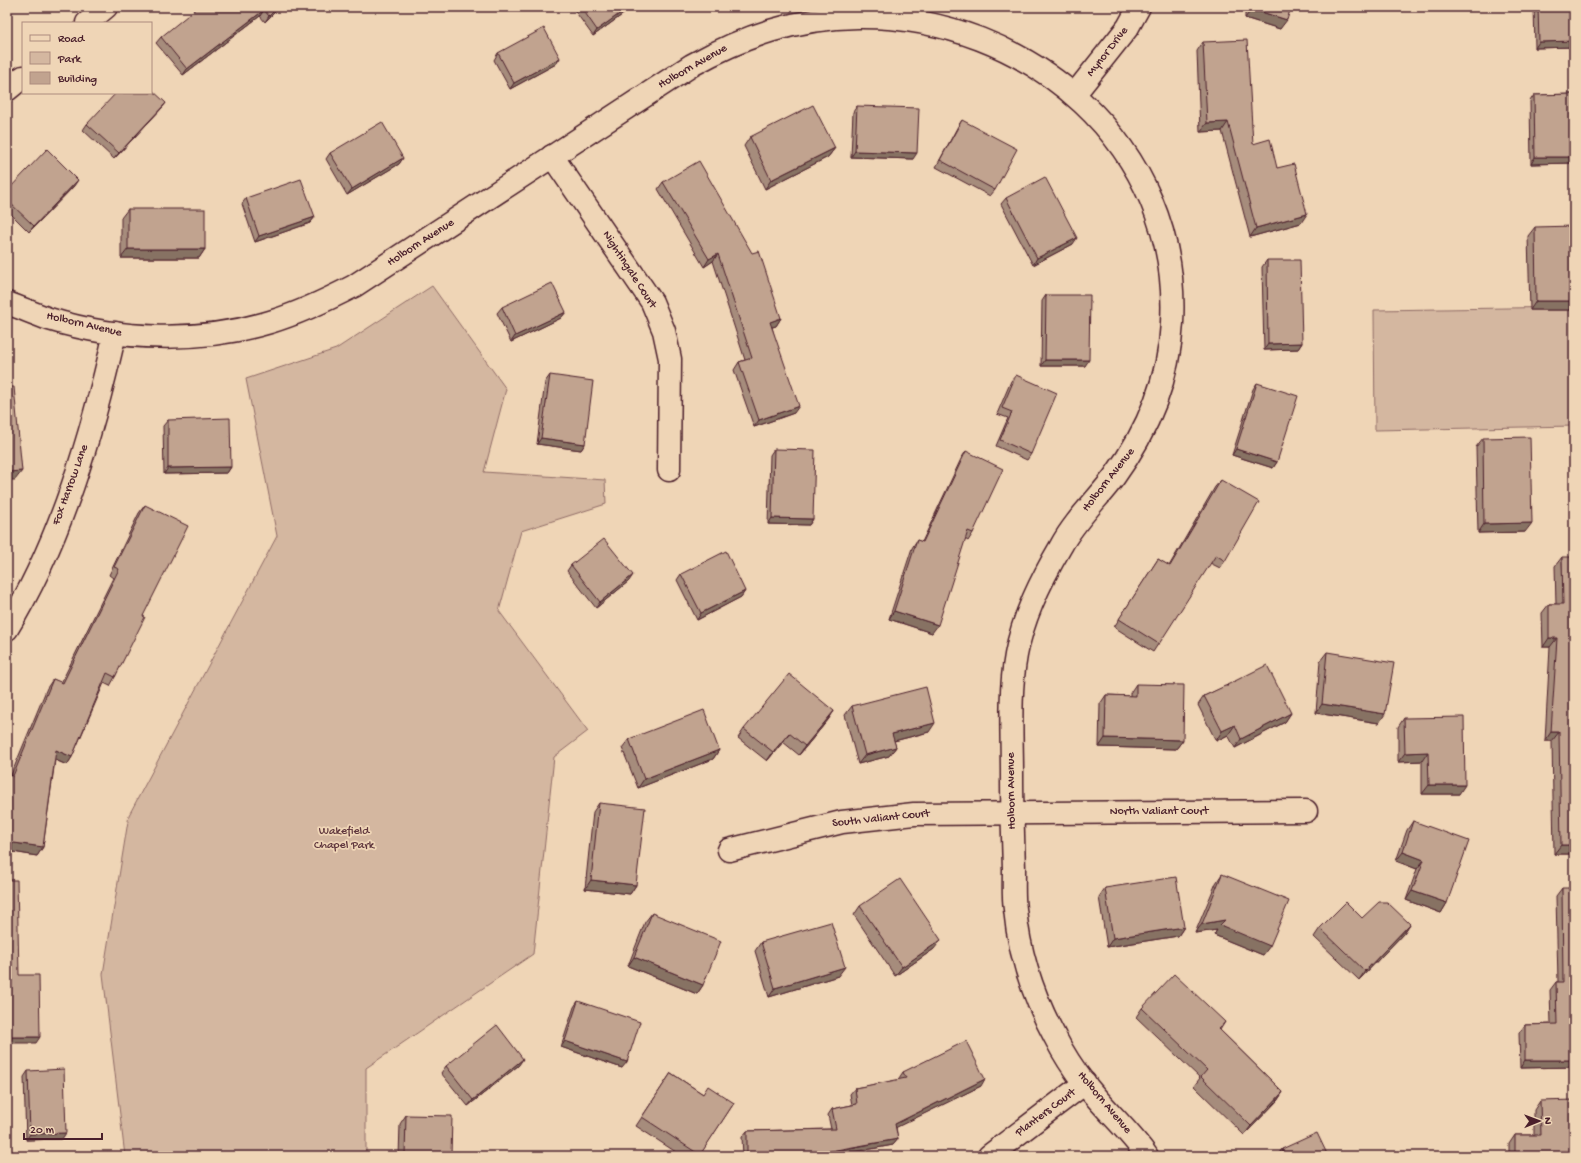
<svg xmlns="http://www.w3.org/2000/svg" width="1581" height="1163" font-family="'Gochi Hand',sans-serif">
<rect width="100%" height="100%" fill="#efd5b6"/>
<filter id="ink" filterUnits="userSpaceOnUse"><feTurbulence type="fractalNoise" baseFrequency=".025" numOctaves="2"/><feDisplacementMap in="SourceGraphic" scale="8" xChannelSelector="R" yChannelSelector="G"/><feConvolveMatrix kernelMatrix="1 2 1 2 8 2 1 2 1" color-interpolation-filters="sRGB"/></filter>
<g filter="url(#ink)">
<!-- green -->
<g fill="#d4b7a0" stroke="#8f6b66">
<polygon points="432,286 506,389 484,472 605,480 606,504 521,531 499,611 588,731 554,757 533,954 366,1068 366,1156 125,1156 103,974 129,815 277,536 246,379 336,349"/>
<polygon points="1574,307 1574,426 1375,430 1374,310"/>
</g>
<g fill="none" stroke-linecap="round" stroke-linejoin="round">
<defs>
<g id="minor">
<polyline points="87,23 106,7"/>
<polyline points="7,90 23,77"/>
<polyline points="1074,95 1128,27 1139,7"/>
<polyline points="552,156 652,302 664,331 670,359 669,470"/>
<path d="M7,303c14,5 28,11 42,16 71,22 151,24 221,3 30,-9 57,-22 84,-36l338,-221c52,-29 105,-47 166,-48 170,-2 324,129 314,306 -3,56 -25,109 -58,154 -17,23 -39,43 -53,69 -20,34 -38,70 -45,109 -7,39 -4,80 -4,119 0,32 1,64 2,95 0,14 -1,27 1,40 4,44 19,89 40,128 8,16 19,33 30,47 19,25 44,46 62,72"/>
<path d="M7,629c54,-88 85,-195 108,-296"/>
<polyline points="729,850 842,822 914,814 1306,811"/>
<polyline points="989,1156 1085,1083"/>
</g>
</defs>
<!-- minor casing -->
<use href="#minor" stroke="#4a1f2b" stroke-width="25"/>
<!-- minor -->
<use href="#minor" stroke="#efd5b6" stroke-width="22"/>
</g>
<!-- wall -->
<g fill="#a68c7b" stroke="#4a1f2b">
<polygon points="280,7 265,22 260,16 183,75 156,43 161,37 217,9"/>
<polygon points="572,7 633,7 593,36"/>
<polygon points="1246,7 1291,7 1280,29 1245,18 1245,9"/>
<polygon points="1534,7 1574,7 1573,47 1535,48"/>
<polygon points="1203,42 1253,144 1277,168 1301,223 1250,237 1222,131 1200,132 1197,51"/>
<polygon points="498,53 560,58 556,64 510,89 494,60"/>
<polygon points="1574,94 1574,159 1572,163 1531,164 1530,101 1534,95"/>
<polygon points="166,103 161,109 114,159 83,130 87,124"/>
<polygon points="857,106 913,159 851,157 853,112"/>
<polygon points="962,120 995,190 990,196 936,167 958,126"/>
<polygon points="750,137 835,148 828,157 765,189 744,146"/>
<polygon points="330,153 403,158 399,164 347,195 326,159"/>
<polygon points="663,182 781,318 776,326 772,327 794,413 754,427 734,370 739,362 745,360 713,261 704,267 658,189"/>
<polygon points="74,186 29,232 7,210 7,191"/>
<polygon points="246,198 315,217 310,223 255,242 242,204"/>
<polygon points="1006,198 1073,244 1033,265 1001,204"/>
<polygon points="128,209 205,249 199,258 121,258 121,218"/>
<polygon points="1535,227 1572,310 1530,310 1528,236"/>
<polygon points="1267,260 1302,343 1298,349 1264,350 1262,267"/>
<polygon points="1046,295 1085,366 1041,366 1042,301"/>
<polygon points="502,307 566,312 561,318 511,342 497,313"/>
<polygon points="550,375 585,444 581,450 537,444 545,382"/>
<polygon points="1016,375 1031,454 1027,460 996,446 1008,418 997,414 1011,381"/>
<polygon points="1257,383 1277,462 1273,468 1232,455 1253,389"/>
<polygon points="168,420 231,467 227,473 164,474 163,426"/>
<polygon points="1483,438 1525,532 1478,533 1476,447"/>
<polygon points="774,449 813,519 809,525 768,524 770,455"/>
<polygon points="966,451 973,533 968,541 965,539 932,633 889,619 912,548 917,540 922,542 961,459"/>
<polygon points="1221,480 1225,561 1220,568 1210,563 1153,652 1114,627 1158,559 1169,566 1215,487"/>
<polygon points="145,505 143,616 115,677 110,686 104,683 72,757 67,765 55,760 43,847 37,856 7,851 7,775 11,775 47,688 53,679 61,683 113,578 109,575 139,513"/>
<polygon points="1562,557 1574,854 1554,854 1552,741 1545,741 1550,647 1543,647 1542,613 1549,604 1556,604 1555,566"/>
<polygon points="571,565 629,581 596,608 567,571"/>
<polygon points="681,574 745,591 741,597 697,620 677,580"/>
<polygon points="1327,652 1379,723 1316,713 1320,661"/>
<polygon points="1136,684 1183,740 1176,749 1099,747 1100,704 1106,695 1130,696 1130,693"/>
<polygon points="1227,685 1291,713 1285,722 1235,748 1228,735 1216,741 1198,705 1204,696 1226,686"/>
<polygon points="852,706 929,732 894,741 896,747 889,756 858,764 845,715"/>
<polygon points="834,711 828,720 799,755 783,742 767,761 738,738 744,729"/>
<polygon points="1404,718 1459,794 1422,794 1422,761 1398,762 1398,727"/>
<polygon points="629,739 719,750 713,759 638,788 622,748"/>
<polygon points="599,803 636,885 630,894 585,889 593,812"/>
<polygon points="1413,821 1447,903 1441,913 1406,900 1417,869 1396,861 1407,830"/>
<polygon points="1222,874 1263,955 1214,935 1217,930 1195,933 1216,883"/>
<polygon points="1105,888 1184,927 1178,936 1107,947 1099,897"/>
<polygon points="1562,888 1574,1067 1520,1068 1519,1033 1525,1025 1551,1024 1550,990 1556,982 1558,982 1556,896"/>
<polygon points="860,906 934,949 895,976 854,915"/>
<polygon points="652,913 703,985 697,994 628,966 645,922"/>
<polygon points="1362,918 1410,924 1404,933 1359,980 1314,937 1320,928"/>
<polygon points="761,942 838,976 769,997 755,951"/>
<polygon points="578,1001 622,1068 561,1047 574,1007"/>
<polygon points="1142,1008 1225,1022 1220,1030 1283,1092 1277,1101 1244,1135 1194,1086 1200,1078 1136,1017"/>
<polygon points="519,1065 468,1106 441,1073 446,1066"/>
<polygon points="28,1071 62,1139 26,1140 24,1077"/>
<polygon points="903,1072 981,1086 896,1127 898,1139 893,1145 833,1156 743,1156 742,1137 747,1131 831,1129 828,1115 832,1109 852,1105 850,1094 855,1088 899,1080 899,1078"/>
<polygon points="671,1073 703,1094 734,1103 699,1156 682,1156 636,1126"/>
<polygon points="1540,1101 1574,1156 1509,1156 1509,1144 1515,1135 1534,1135 1534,1110"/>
<polygon points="406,1115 451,1156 399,1156 400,1124"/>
<polygon points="1282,1149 1328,1156 1277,1156"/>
</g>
<!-- shaded-wall -->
<g fill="#877264" stroke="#4a1f2b">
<polygon points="278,7 280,7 265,22 269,16"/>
<polygon points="629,7 633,7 593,36 597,30"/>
<polygon points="1252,9 1287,20 1280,29 1245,18"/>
<polygon points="264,10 260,16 183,75 187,69"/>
<polygon points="1574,41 1574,46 1573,47 1535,48 1539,42"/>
<polygon points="560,58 556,64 510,89 514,83"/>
<polygon points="166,103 161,109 114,159 119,153"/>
<polygon points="1228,122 1222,131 1200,132 1207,123"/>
<polygon points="835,148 828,157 765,189 771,180"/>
<polygon points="855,151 917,153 913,159 851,157"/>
<polygon points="1535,157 1574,157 1574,159 1572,163 1531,164"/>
<polygon points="403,158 399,164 347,195 352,189"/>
<polygon points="78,180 74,186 29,232 34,226"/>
<polygon points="1307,214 1301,223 1250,237 1256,228"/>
<polygon points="315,217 310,223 255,242 259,236"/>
<polygon points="1077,238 1073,244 1033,265 1037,258"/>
<polygon points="128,249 205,249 199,258 121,258"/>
<polygon points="718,254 713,261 704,267 709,259"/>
<polygon points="1536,301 1574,301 1574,307 1572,310 1530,310"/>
<polygon points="566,312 561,318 511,342 515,336"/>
<polygon points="781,318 776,326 765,329 770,322"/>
<polygon points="1302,343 1298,349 1264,350 1268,344"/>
<polygon points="1045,360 1089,360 1085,366 1041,366"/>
<polygon points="799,406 794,413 754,427 759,420"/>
<polygon points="541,438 585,444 581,450 537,444"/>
<polygon points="1236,449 1277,462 1273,468 1232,455"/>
<polygon points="231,467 227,473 164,474 168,468"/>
<polygon points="22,471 15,480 7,480 7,472"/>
<polygon points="772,518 813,519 809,525 768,524"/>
<polygon points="1532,523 1525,532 1478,533 1484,524"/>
<polygon points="633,575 629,581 596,608 600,602"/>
<polygon points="745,591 741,597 697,620 701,613"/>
<polygon points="894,611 938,625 932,633 889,619"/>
<polygon points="1549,638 1557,638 1550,647 1543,647"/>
<polygon points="1322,704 1385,714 1379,723 1316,713"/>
<polygon points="834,711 828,720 799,755 805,746"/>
<polygon points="1291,713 1285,722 1235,748 1241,739"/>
<polygon points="935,723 929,732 886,743 892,734"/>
<polygon points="1235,725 1228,735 1216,741 1222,731"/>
<polygon points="1551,732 1559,732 1552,741 1545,741"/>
<polygon points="789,733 783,742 767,761 773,752"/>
<polygon points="1105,738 1183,740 1176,749 1099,747"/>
<polygon points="896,747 889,756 858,764 865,755"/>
<polygon points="56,750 72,757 67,765 51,758"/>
<polygon points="719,750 713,759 638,788 644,779"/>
<polygon points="1428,752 1422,761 1398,762 1405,753"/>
<polygon points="1429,785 1465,785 1459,794 1422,794"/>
<polygon points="7,842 43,847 37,856 7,851"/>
<polygon points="1561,845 1574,845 1574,854 1554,854"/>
<polygon points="1403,852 1424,860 1417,869 1396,861"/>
<polygon points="591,880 636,885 630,894 585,889"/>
<polygon points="1412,891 1447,903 1441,913 1406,900"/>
<polygon points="1225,920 1270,946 1263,955 1214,935 1217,930 1195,933 1202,924"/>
<polygon points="1410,924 1404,933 1359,980 1365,971"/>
<polygon points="1184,927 1178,936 1107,947 1113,938"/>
<polygon points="941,940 934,949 895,976 902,967"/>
<polygon points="634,957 703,985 697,994 628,966"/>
<polygon points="845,967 838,976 769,997 775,988"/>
<polygon points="7,1037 40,1037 36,1043 7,1043"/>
<polygon points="565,1041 627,1062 622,1068 561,1047"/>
<polygon points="523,1059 519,1065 468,1106 473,1100"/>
<polygon points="1525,1060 1574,1060 1574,1067 1520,1068"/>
<polygon points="985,1079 981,1086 891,1130 895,1124"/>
<polygon points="1283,1092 1277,1101 1244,1135 1251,1126"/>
<polygon points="66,1133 62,1139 26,1140 30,1134"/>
<polygon points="898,1139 893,1145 833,1156 808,1156"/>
</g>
<!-- building -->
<g fill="#c1a38f" stroke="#4a1f2b">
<polygon points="198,7 215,7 217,9 219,7 278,7 269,16 264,10 187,69 161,37"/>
<polygon points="581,7 629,7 597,30"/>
<polygon points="1252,7 1291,7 1287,20 1252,9"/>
<polygon points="1538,7 1574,7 1574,41 1539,42"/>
<polygon points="544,28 560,58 514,83 498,53"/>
<polygon points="1247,40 1253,144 1270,139 1277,168 1294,164 1307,214 1256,228 1228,122 1207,123 1203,42"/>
<polygon points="151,89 166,103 119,153 87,124 116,93 151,93"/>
<polygon points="1574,94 1574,157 1535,157 1534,95"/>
<polygon points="813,105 835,148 771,180 750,137"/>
<polygon points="857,106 919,108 917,153 855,151"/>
<polygon points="962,120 1017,149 995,190 940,160"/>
<polygon points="382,122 403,158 352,189 330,153"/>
<polygon points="47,149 78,180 34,226 7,200 7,191"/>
<polygon points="699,161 752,253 759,251 781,318 770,322 799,406 759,420 739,362 752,358 718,254 709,259 663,182"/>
<polygon points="1045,177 1077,238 1037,258 1006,198"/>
<polygon points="301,179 315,217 259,236 246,198"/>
<rect x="128" y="209" width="77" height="40"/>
<polygon points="1574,226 1574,301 1536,301 1535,227"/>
<polygon points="1267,260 1300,260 1302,343 1268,344"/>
<polygon points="552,283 566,312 515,336 502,307"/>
<polygon points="1046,295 1090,295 1089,360 1045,360"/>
<polygon points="550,375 593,381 585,444 541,438"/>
<polygon points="1016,375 1057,393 1031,454 1000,440 1012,412 1002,408"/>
<polygon points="1257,383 1298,396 1277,462 1236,449"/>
<polygon points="7,387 14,387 22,471 7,472"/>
<polygon points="230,418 231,467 168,468 168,420"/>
<polygon points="1530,437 1532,523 1484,524 1483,438"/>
<polygon points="774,449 815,450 813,519 772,518"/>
<polygon points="966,451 1003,469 973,533 968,531 938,625 894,611 917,540 923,542"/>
<polygon points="1221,480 1259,502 1225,561 1216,555 1159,644 1119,619 1158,559 1170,566"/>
<polygon points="145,505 188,526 143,616 145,617 115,677 107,673 72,757 56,750 43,847 7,842 7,775 13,776 53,679 63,683 119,569 114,567"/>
<polygon points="604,539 633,575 600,602 571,565"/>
<polygon points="726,551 745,591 701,613 681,574"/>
<polygon points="1562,557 1574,557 1574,845 1561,845 1559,732 1551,732 1557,638 1549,638 1549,604 1563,604"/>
<polygon points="1327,652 1394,663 1385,714 1322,704"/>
<polygon points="1267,665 1291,713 1241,739 1235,725 1222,731 1204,696 1225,686 1228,686 1227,685"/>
<polygon points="789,674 834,711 805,746 789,733 773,752 744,729"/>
<polygon points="1136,684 1184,685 1183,740 1105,738 1106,695 1136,696"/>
<polygon points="926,687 935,723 892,734 896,747 865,755 852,706"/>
<polygon points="704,710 719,750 644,779 629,739"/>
<polygon points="1464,717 1465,785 1429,785 1428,752 1405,753 1404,718"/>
<polygon points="599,803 645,808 636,885 591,880"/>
<polygon points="1413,821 1469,841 1447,903 1412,891 1424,860 1403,852"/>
<polygon points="1222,874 1289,901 1270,946 1220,925 1225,920 1202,924"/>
<polygon points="1176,877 1184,927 1113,938 1105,888"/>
<polygon points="900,879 941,940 902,967 860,906"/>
<polygon points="7,880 17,880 19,975 39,975 40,1037 7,1037"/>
<polygon points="1562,888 1574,888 1574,1060 1525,1060 1525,1025 1557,1024 1556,982 1563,982"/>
<polygon points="1346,902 1362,918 1379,902 1387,902 1410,924 1365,971 1320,928"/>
<polygon points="652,913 721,941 703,985 634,957"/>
<polygon points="831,922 845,967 775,988 761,942"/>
<polygon points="1174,974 1225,1022 1219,1029 1283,1092 1251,1126 1201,1077 1207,1070 1142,1008"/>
<polygon points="578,1001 640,1022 627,1062 565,1041"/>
<polygon points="497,1025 523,1059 473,1100 446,1066"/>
<polygon points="966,1041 985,1079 895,1124 898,1139 808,1155 808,1156 747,1156 747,1131 836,1129 832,1109 857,1104 855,1088 906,1078 903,1072"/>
<polygon points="64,1069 66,1133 30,1134 28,1071"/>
<polygon points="671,1073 703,1094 708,1086 734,1103 700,1155 642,1117"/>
<polygon points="1574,1100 1574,1156 1515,1156 1515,1135 1541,1135 1540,1101"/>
<polygon points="406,1115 452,1116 451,1156 405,1156"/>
<polygon points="1317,1133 1328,1156 1285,1156 1282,1149"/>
</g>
</g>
<g text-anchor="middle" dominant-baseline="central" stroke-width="3.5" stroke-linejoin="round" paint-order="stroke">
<!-- street labels -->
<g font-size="12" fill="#4a1f2b" stroke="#efd5b6">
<text transform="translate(1108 52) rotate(-52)">Mynor Drive</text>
<text transform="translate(693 67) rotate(-30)">Holborn Avenue</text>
<text transform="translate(421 243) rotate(-33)">Holborn Avenue</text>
<text transform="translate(629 270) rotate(57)">Nightingale Court</text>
<text transform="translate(84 325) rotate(13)">Holborn Avenue</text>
<text transform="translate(1109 480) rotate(-52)">Holborn Avenue</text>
<text transform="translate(71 485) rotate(-70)">Fox Harrow Lane</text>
<text transform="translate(1012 791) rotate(-91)">Holborn Avenue</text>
<text x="1159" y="812">North Valiant Court</text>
<text transform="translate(881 819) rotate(-6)">South Valiant Court</text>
<text transform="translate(1104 1103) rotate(50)">Holborn Avenue</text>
<text transform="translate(1046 1113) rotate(-37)">Planters Court</text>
</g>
<!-- park labels -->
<g font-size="12" fill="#5f363d" stroke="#efd5b6">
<text x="344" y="832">Wakefield<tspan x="344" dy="14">Chapel Park</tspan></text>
</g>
</g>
<!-- margin -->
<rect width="1581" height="1163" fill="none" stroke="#efd5b6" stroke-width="24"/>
<rect x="12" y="12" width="1557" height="1139" fill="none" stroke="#4a1f2b" stroke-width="1.5" filter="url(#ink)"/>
<!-- legend -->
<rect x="22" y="22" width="130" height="72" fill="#efd5b6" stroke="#ad8c7e"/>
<rect x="30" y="35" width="20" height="6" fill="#efd5b6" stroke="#ad8c7e"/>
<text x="58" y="42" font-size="12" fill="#4a1f2b">Road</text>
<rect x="30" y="52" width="20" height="12" fill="#d4b7a0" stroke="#ad8c7e"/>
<text x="58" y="62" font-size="12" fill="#4a1f2b">Park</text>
<rect x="30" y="72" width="20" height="12" fill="#c1a38f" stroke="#ad8c7e"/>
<text x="58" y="82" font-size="12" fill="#4a1f2b">Building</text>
<!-- north arrow -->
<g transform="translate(1539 1121) rotate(89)" stroke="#efd5b6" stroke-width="3" paint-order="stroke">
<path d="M0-3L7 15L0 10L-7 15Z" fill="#4a1f2b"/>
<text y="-6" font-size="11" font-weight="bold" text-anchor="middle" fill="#4a1f2b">N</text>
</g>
<!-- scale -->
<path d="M24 1133v6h78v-6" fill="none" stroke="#4a1f2b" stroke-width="2"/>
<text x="30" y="1133" font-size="12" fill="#4a1f2b" stroke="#efd5b6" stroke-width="3" paint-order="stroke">20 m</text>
</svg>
